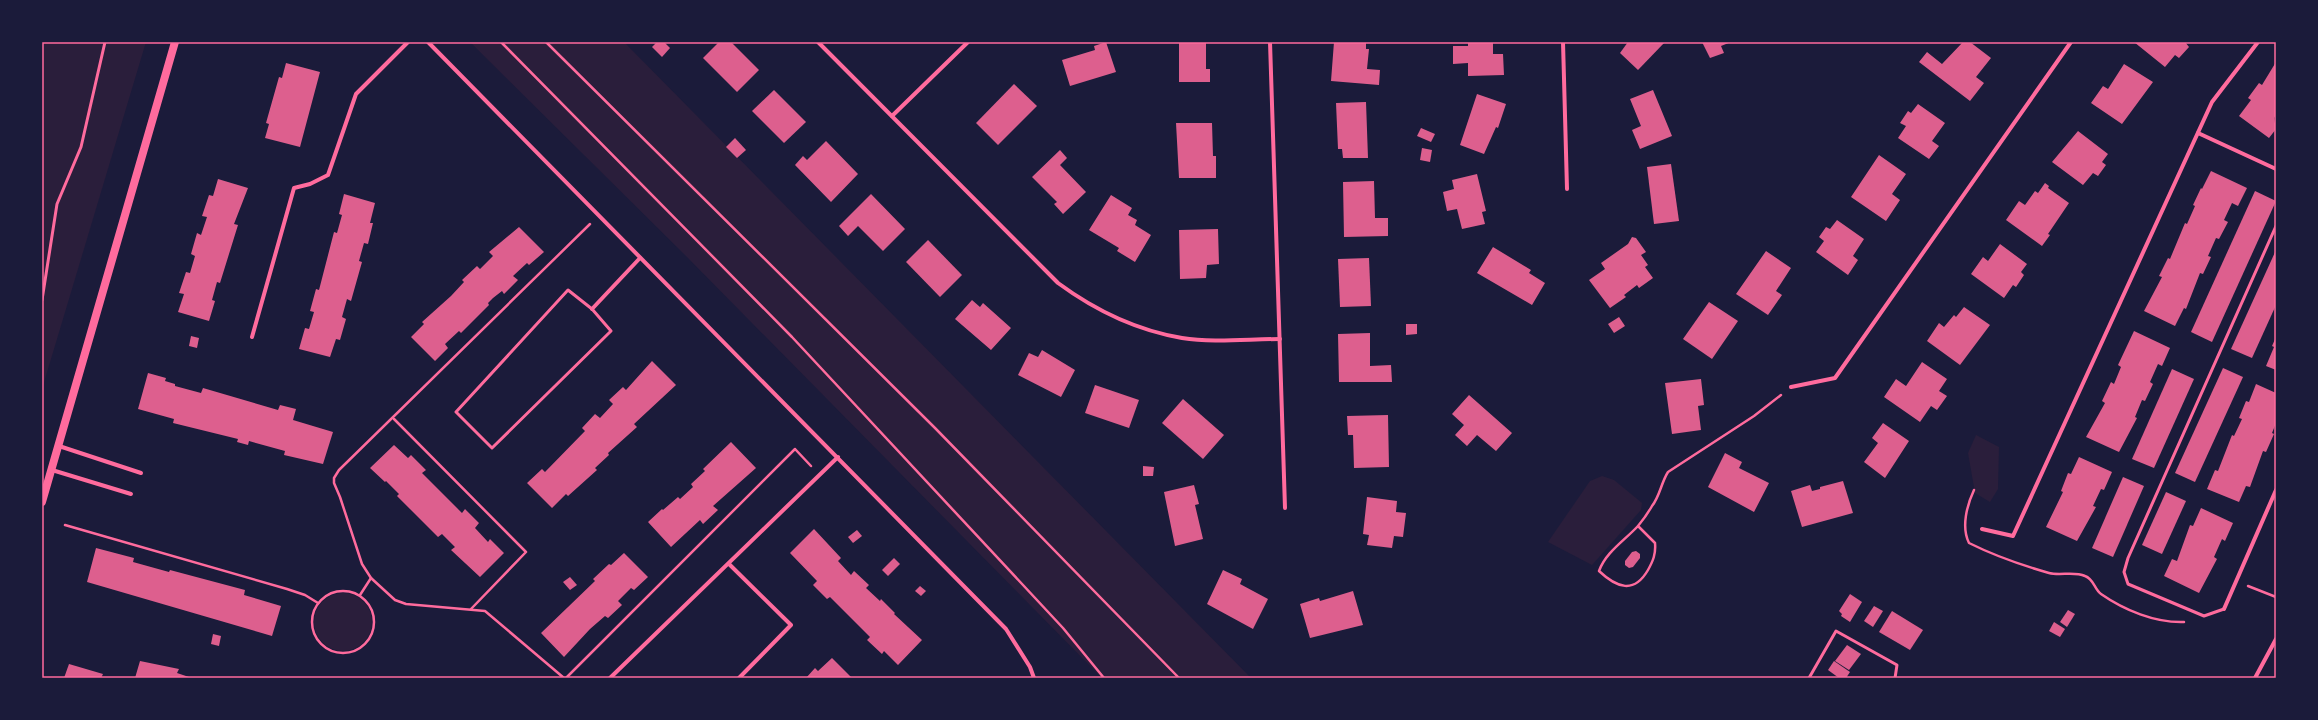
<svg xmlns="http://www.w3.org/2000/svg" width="2318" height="720" font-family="'DM Sans',sans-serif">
<rect width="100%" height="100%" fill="#1b1b3a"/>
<!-- green -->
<g fill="#2a1e3b">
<polygon points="42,42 146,42 42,389"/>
<polygon points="470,42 624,42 1251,678 1102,678 686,256"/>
<polygon points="1976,435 1999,447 1998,489 1990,502 1975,493 1968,453"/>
<polygon points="1602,476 1614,480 1642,503 1641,510 1592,565 1548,542 1590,481"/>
<circle cx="343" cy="622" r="29"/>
</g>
<!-- building -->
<g fill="#dd5f8e">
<polygon points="657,42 664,42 670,48 662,57 652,47"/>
<polygon points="719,42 731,42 759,70 737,92 703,58"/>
<polygon points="1106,42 1116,72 1070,86 1062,60 1095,50 1094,46"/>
<polygon points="1179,42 1206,42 1206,69 1210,69 1210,82 1179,82"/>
<polygon points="1334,42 1366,42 1366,49 1369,49 1367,69 1380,70 1379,85 1331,81"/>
<polygon points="1468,42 1493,42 1493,54 1503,54 1504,75 1468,76 1468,63 1453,64 1453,46 1468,46"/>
<polygon points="1628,42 1665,42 1638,70 1620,53"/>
<polygon points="1702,42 1731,42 1721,46 1724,53 1710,58"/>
<polygon points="1963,42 1970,42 1991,58 1976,77 1984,83 1970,101 1919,62 1927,52 1942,64"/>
<polygon points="2134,42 2185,42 2189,47 2179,58 2175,55 2165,67"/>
<polygon points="2276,62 2276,115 2274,118 2276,129 2269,138 2239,116 2251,100 2248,98 2259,83 2262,85"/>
<polygon points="286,63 320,72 300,147 265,138 269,124 266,123 279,77 282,78"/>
<polygon points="2124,64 2153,82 2122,124 2091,103 2103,86 2108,89"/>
<polygon points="1014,84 1037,106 998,145 976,123"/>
<polygon points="774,90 806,122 784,143 752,111"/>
<polygon points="1653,90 1672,136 1640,149 1632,130 1641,126 1630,99"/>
<polygon points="1477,94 1506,104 1498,128 1496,127 1484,154 1460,145"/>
<polygon points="1366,102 1368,158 1343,158 1342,149 1338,149 1336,103"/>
<polygon points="1918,104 1945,123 1932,141 1939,146 1929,159 1898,138 1906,126 1900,123 1908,111 1911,113"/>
<polygon points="1176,123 1212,123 1213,156 1216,156 1216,178 1179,178"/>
<polygon points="1421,128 1435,134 1431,142 1417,136"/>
<polygon points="2078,131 2108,154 2102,162 2106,165 2098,176 2093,173 2083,185 2052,162"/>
<polygon points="735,138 746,150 737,158 726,147"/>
<polygon points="826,141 858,174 831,202 795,165 803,156 807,160"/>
<polygon points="1422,148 1432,150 1430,162 1420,160"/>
<polygon points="1060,150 1067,158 1060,165 1086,192 1063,214 1054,204 1057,202 1032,177"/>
<polygon points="1879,155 1906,174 1892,194 1900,200 1886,221 1851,197"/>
<polygon points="1671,164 1679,221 1654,224 1647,167"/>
<polygon points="2211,171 2247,188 2238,206 2232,203 2224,220 2228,222 2219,239 2216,238 2208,256 2211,257 2203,274 2200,273 2186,309 2184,308 2175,326 2144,311 2162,277 2159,276 2168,258 2170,259 2185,223 2187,224 2195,206 2193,205 2201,188 2202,189"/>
<polygon points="1477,174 1486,211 1482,212 1485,224 1462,229 1457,209 1447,211 1443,192 1454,189 1452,180"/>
<polygon points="218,179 248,188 234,224 238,225 220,283 217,282 212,300 215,301 209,321 178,312 184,294 179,293 186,272 190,273 195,256 191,254 197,233 201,235 207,217 202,216 209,195 213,196"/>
<polygon points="1374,181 1375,218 1388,218 1388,236 1344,237 1343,182"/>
<polygon points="2045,183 2049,186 2048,188 2069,203 2048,234 2050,235 2042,246 2006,220 2019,201 2025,205 2035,191 2038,193"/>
<polygon points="2255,191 2276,201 2212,342 2191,332"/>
<polygon points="344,194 375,203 370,223 373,223 368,244 364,243 359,261 362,262 351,301 347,299 342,317 346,319 340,340 336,339 330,357 299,349 305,328 309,329 314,312 310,311 316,289 319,290 334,232 337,233 342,215 339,214"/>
<polygon points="871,194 905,229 883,251 858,226 848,236 839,226"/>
<polygon points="1111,195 1132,208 1128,215 1137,220 1135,225 1151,235 1135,262 1117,251 1119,248 1089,230"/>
<polygon points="1837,220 1864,239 1853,256 1858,260 1848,275 1816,252 1824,241 1819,237 1826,227 1830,229"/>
<polygon points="519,227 544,252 529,265 527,263 513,276 518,280 504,294 502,291 493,298 488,303 489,305 461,333 459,331 445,344 448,348 435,361 411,337 424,324 422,322 451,296 464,282 462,280 477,266 480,269 493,256 489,252"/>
<polygon points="1218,229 1219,264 1207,265 1206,278 1180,279 1179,230"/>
<polygon points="1632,237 1636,238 1646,252 1641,255 1648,265 1645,267 1653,278 1639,288 1637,285 1624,295 1626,297 1610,308 1589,280 1605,269 1601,263 1628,244"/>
<polygon points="928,240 962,275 940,297 906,262"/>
<polygon points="2000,244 2027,264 2021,272 2024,275 2016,287 2013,285 2004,298 1971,274 1983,257 1988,261"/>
<polygon points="1493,247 1531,270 1529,273 1545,283 1532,305 1477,273"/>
<polygon points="2276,250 2276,305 2252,358 2231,349"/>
<polygon points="1766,251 1791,268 1776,291 1782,295 1768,315 1736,294"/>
<polygon points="1369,258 1371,306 1340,307 1338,259"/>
<polygon points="972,300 980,307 983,303 1011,328 991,350 955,319"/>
<polygon points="1709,302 1738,321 1712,359 1683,339"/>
<polygon points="1964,307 1990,325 1960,365 1927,341 1939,323 1944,327 1954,315 1956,317"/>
<polygon points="1619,317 1625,326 1614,333 1608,324"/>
<polygon points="1406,324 1417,324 1417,334 1406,335"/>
<polygon points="2134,331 2170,348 2162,366 2158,364 2150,382 2153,384 2145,401 2142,400 2135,417 2137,418 2119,452 2086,437 2105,403 2102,401 2111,382 2114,384 2121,367 2118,365"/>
<polygon points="1370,333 1370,366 1391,365 1392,382 1339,382 1338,334"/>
<polygon points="191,336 199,338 197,348 189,346"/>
<polygon points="2276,337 2276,370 2266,366 2274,347 2272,346"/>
<polygon points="1042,350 1075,370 1061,397 1018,375 1029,353 1038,357"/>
<polygon points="652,361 676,385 634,424 637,427 608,453 609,455 595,468 597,470 568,496 566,494 552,508 527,483 542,469 545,472 585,431 582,428 595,414 600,418 613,404 609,400 623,387 626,390"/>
<polygon points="1922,362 1947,379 1939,391 1947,396 1937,410 1931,406 1920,422 1884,397 1896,379 1906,386"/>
<polygon points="2223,368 2243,377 2195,482 2175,473"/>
<polygon points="2172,369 2194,379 2154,468 2132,459"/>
<polygon points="148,373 166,378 165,381 175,384 175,386 201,393 203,388 278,410 280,405 296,409 293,420 333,432 323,464 284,455 285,451 249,441 248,445 237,442 238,439 173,423 174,419 138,409"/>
<polygon points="1701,379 1704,405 1698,406 1701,430 1672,434 1665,383"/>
<polygon points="2256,384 2276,393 2276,423 2272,433 2274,434 2266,452 2263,451 2250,487 2246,486 2239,502 2207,489 2215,470 2218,471 2232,435 2234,436 2242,419 2239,418 2246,401 2249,402"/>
<polygon points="1095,385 1139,400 1129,428 1085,413"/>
<polygon points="1469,395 1512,433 1496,451 1477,435 1467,446 1455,435 1464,425 1452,414"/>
<polygon points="1183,399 1224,435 1203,459 1162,423"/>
<polygon points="1388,415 1389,467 1354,468 1353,435 1348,435 1347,416"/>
<polygon points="1883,423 1909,441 1885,478 1864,462 1878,443 1872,438"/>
<polygon points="731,442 756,468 713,506 718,510 703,524 700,520 671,547 648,522 662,509 663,510 678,497 680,499 693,487 691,484 705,471 703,469"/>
<polygon points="394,445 408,458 411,455 426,470 422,473 462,513 465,509 479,523 475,528 488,542 490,539 504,553 480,577 451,550 455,547 442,534 438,537 397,496 399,494 386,481 385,482 370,468"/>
<polygon points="1725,453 1742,462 1739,468 1769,483 1754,512 1708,487"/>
<polygon points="2079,457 2112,472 2104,490 2101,489 2093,506 2096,507 2077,541 2046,527 2063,492 2061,491 2068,473 2071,474"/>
<polygon points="1143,466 1154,467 1153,476 1143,476"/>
<polygon points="2123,477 2144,486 2113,557 2092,548"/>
<polygon points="1843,481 1853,513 1802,527 1791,491 1810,485 1812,491 1820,489 1820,487"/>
<polygon points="1194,485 1199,504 1195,505 1203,539 1175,546 1164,492"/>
<polygon points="2166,492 2186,501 2162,554 2142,545"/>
<polygon points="1367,497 1397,501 1396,512 1406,513 1403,537 1394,536 1392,548 1367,545 1369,535 1363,534"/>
<polygon points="2201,508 2233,523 2225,541 2222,539 2214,557 2217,559 2199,593 2164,576 2172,559 2177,561 2190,525 2193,526"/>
<polygon points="814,529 841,558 838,561 851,575 854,571 869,585 866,588 880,601 881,599 895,613 894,614 922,640 898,665 884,651 882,654 867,640 870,637 830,597 827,599 813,585 817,581 790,553"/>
<polygon points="857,530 862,536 853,543 848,537"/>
<polygon points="96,548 134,558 133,562 169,572 170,570 245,590 244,595 281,606 272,636 87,582"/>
<polygon points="1636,551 1640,554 1640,558 1633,567 1629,568 1625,565 1625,561 1632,552"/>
<polygon points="624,553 648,577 634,590 631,588 618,601 622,605 608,618 605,616 590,629 564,657 541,633 595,581 593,579 609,564 611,565"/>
<polygon points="894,558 900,564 888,576 882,570"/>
<polygon points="1223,570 1242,579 1240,584 1268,599 1253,629 1207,604"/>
<polygon points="570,577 577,585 570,590 563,582"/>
<polygon points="920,586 926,591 921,596 915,591"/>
<polygon points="1353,591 1363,625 1310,638 1300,604 1319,598 1320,601"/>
<polygon points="1850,594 1862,602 1850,622 1841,616 1842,614 1839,611"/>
<polygon points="1874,606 1883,611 1873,627 1864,621"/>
<polygon points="2068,610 2075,614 2067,627 2060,622"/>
<polygon points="1892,611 1923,630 1910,650 1879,632"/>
<polygon points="2054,622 2065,629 2060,637 2049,631"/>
<polygon points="213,634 221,636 219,646 211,644"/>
<polygon points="1847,645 1861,654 1849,670 1835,661"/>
<polygon points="832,658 852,678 806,678 815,668 818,671"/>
<polygon points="140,661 179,669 177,673 192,678 135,678"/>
<polygon points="1834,661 1850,672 1846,678 1839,678 1828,670"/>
<polygon points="69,664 103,674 101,678 64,678"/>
</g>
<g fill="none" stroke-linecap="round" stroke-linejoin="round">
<!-- path -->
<g stroke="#ff6b9d" stroke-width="2.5">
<polyline points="501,42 792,337 1063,628 1104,678"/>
<polyline points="546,42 935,428 1179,678"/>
<polyline points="394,419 526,552 471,609"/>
<path d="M1974,490c-7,15 -13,37 -5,53 26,13 52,22 80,30 11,3 25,-2 36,3 9,3 9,13 16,18 23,16 54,29 83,28"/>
<polyline points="65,525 287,589 305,595 318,603"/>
<path d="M1638,526l17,17c1,11 -2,18 -7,27 -14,24 -31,18 -49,1 7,-19 25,-30 39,-45 5,-6 10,-13 14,-20 8,-10 9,-23 16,-34l86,-56 27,-21"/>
<polyline points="2248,586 2276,597"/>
<circle cx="343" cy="622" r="31"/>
<polyline points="360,595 371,578"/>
<polyline points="564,678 485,611 406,604 395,600 371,578 362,564 340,497 334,483 334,478 339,470 590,224"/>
<polyline points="566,678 795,449 811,466"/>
</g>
<!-- service -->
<g stroke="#ff6b9d" stroke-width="3">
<polygon points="568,290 592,309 611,331 492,448 456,412"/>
<polyline points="42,300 57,204 81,147 105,42"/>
<polyline points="2224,609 2204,616 2128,584 2124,572 2128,558 2276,226"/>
<polyline points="1809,678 1836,631 1897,665 1895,678"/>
</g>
<!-- minor -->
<g stroke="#ff6b9d" stroke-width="4">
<polyline points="428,42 1006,629 1030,667 1034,678"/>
<path d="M818,42l240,241c38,28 77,47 124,55 31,5 66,1 98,1"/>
<polyline points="1270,42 1285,508"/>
<polyline points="1563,42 1567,189"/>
<polyline points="892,116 968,42"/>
<polyline points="2198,133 2276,169"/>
<polyline points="592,309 640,258"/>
<polyline points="252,337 294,188 310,184 328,175 356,94 408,42"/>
<polyline points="1791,387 1835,378 2071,42"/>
<polyline points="59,446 141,473"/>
<polyline points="52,470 131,494"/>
<polyline points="1982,529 2013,536 2212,102 2258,42"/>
<polyline points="729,564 791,625 739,678"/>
<polyline points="2224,609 2276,490"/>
<polyline points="610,678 838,457"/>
<polyline points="2255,678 2276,639"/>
</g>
<!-- secondary -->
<polyline stroke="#ff6b9d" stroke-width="8" points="42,502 175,42"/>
</g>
<!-- border -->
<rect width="2318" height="720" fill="none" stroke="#1b1b3a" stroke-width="86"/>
<rect x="43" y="43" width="2232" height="634" fill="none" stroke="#ff6b9d" stroke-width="1.5"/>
</svg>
